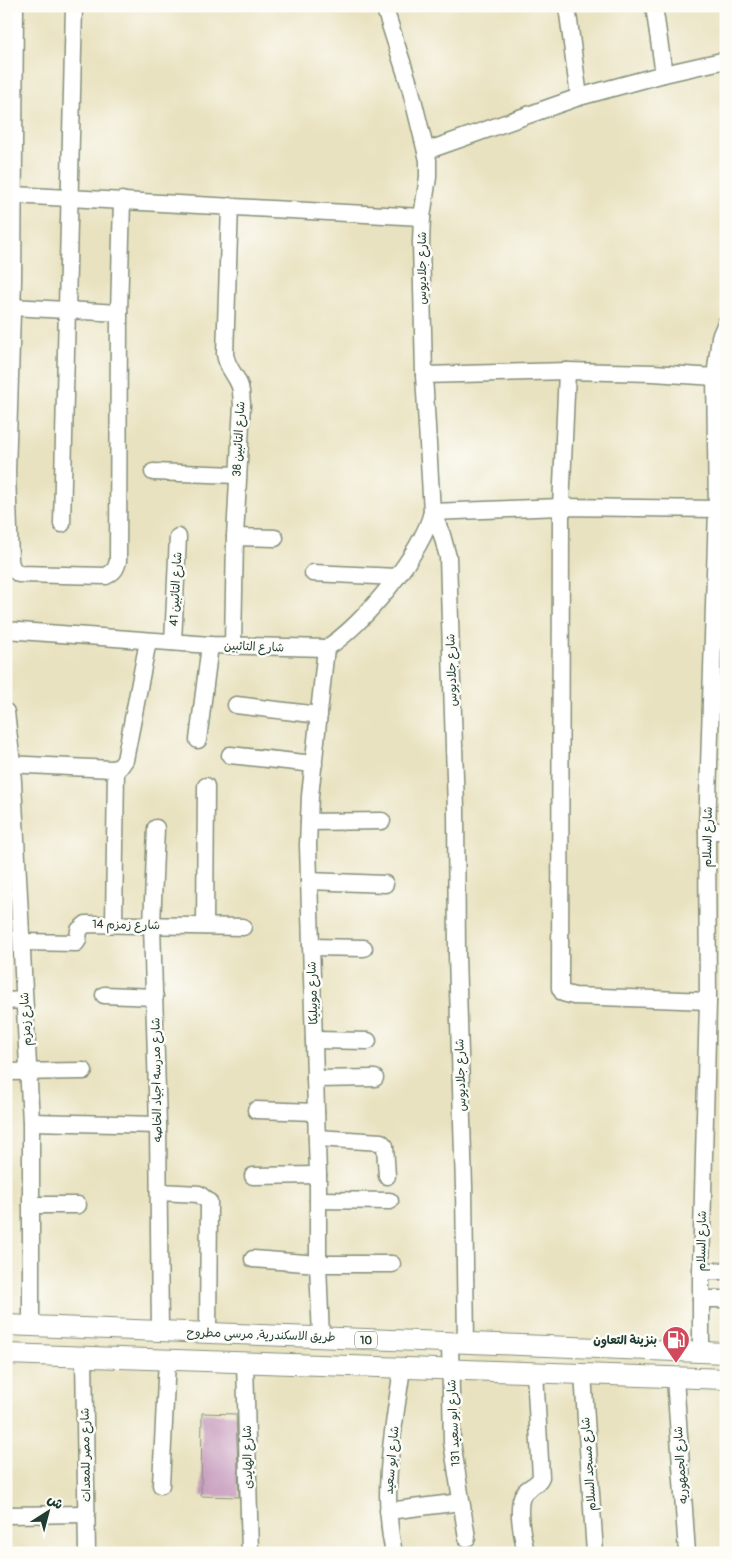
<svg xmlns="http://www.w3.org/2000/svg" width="732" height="1559" font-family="Pangolin,'Playpen Sans Arabic',sans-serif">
<rect width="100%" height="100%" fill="#fdfcf7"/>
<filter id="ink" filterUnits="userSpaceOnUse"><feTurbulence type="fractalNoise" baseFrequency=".02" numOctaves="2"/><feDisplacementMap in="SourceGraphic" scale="10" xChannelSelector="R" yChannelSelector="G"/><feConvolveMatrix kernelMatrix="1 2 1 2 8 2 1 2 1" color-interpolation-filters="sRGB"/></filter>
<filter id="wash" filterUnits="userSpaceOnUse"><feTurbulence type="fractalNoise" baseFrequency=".0096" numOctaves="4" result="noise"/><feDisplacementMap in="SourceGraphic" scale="20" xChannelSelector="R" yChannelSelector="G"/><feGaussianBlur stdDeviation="1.12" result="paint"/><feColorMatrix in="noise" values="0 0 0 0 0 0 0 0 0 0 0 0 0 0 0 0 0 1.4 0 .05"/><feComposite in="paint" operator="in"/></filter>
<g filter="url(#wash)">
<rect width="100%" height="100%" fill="#e9e2c0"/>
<g id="blocks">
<!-- building -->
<polygon fill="#c69bbd" points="202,1413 236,1414 239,1497 201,1496"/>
</g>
</g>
<g filter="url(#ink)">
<use href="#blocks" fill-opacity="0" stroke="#84907a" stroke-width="1"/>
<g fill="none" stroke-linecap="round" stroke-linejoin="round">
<defs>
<g id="minor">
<path d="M15,6l-2,274 -6,192 3,88c1,7 3,10 9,14l87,2c8,-4 10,-7 12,-15l1,-248 3,-113"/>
<polyline points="384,6 410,87 428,160 428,177 422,217 421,242 424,375 432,512 442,535 448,557 456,809 457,955 464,1187 466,1344"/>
<polyline points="567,6 579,97"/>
<polyline points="654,6 664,74"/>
<polyline points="426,151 579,97 664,74 726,60"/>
<polyline points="13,195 422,217"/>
<path d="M230,206l-5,148c2,14 9,18 14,30 3,6 2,13 3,20l-7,133 -2,108"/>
<polyline points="12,307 119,313"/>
<polyline points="567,371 561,507 560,988 563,993 574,996 708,1001"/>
<polyline points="424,375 567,371 653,373 715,377"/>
<polyline points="153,472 237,475"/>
<polyline points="62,524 74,6"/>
<polyline points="235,537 275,538"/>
<polyline points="313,573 397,577"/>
<path d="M6,630l204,15 116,3c35,-20 97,-96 106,-136l129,-5 156,2"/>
<polyline points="173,642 178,537"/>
<polyline points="236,705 319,715"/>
<polyline points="6,712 12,764 31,1122 31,1326"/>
<polyline points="198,740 210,645"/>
<polyline points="230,755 314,764"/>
<polyline points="6,764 112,769 120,767 125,760 148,641"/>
<polyline points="309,822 382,821"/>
<polyline points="156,828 152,925 158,1125 160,1331"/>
<polyline points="707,831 726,831"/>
<polyline points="309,881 385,884"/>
<polyline points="114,924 116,769"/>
<polyline points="205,926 206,786"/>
<polyline points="22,942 76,943 78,940 79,930 86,924 243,927"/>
<polyline points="311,947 364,948"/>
<polyline points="104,995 155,997"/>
<polyline points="6,1001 24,1000"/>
<polyline points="314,1040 368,1041"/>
<polyline points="6,1072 84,1071"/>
<polyline points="315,1079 375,1078"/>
<polyline points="256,1110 316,1112"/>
<polyline points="31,1122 158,1125"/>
<polyline points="317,1138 381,1142 385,1146 387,1176"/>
<polyline points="253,1176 318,1175"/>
<polyline points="159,1192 199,1194 209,1202 208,1333"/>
<polyline points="318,1200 390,1201"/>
<polyline points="31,1205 78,1205"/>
<polyline points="253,1259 318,1264 392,1264"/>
<polyline points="701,1271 726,1271"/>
<polyline points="701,1299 726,1299"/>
<polyline points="321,1338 318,1264 318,1175 308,845 310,796 326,648"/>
<polyline points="450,1343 452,1442 467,1538"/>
<polyline points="701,1352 701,1271 708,1001 707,831 717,509 715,377 720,337 726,323"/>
<polyline points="84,1356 87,1553"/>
<polyline points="245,1362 250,1553"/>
<polyline points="583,1374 595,1553"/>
<polyline points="675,1378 687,1553"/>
<polyline points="161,1485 167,1359"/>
<polyline points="388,1511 461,1502"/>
<polyline points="6,1515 87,1514"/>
<path d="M394,1553c-14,-61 0,-125 8,-185"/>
<path d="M526,1553c-3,-15 -11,-47 -2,-60 5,-7 13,-7 17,-16l-6,-104"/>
</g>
<g id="major">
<polyline points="6,1325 726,1353"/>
<polyline points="6,1354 726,1379"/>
</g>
</defs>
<!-- minor casing -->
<use href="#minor" stroke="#84907a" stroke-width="19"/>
<!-- major casing -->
<use href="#major" stroke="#84907a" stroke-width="22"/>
<!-- minor -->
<use href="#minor" stroke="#fff" stroke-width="16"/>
<!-- major -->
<use href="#major" stroke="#fff" stroke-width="20"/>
</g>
</g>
<!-- icons -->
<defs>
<symbol id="fuel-pin" viewBox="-11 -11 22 30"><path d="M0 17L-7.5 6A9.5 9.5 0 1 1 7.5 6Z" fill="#d1495b" stroke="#fdfcf7"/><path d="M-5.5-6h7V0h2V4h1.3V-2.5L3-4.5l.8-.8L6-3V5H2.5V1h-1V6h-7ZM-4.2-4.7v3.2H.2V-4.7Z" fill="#fff"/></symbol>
</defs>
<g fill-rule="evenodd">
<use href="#fuel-pin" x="660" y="1324" width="32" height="43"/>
</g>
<g text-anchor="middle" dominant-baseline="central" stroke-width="5" stroke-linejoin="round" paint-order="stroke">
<!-- shield labels -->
<rect fill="#fdfcf7" stroke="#62766e" stroke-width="1" x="355" y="1331.5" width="22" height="17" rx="4"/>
<g font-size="11" font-weight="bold" fill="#1f3d34">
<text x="366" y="1340">10</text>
</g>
<!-- street labels -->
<g font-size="12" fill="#1f3d34" stroke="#fdfcf7">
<text transform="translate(422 268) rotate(-90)">شارع جلاديوس</text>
<text transform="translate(239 439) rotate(-87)">شارع التائبين 38</text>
<text transform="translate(176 589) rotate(-87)">شارع التائبين 41</text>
<text transform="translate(254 647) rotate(2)">شارع التائبين</text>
<text transform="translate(452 670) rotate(-92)">شارع جلاديوس</text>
<text transform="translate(708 837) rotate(-89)">شارع السلام</text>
<text transform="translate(126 925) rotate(1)">شارع زمزم 14</text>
<text transform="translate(313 993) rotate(-92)">شارع موبيليكا</text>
<text transform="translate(26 1019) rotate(-93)">شارع زمزم</text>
<text transform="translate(461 1075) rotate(-92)">شارع جلاديوس</text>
<text transform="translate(157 1080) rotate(-91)">شارع مدرسه اجياد الخاصه</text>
<text transform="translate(702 1241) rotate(-89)">شارع السلام</text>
<text transform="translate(261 1335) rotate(2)">طريق الاسكندرية, مرسى مطروح</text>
<text transform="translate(454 1423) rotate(-93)">شارع ابو سعيد 131</text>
<text transform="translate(86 1455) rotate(-91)">شارع مصر للمعدات</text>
<text transform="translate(248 1457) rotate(-91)">شارع الهايدى</text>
<text transform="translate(392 1460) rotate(-85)">شارع ابو سعيد</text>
<text transform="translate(589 1464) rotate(-94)">شارع مسجد السلام</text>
<text transform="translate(681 1465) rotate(-94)">شارع الجمهوريه</text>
</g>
<!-- poi labels -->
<g font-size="12" font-weight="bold" fill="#1f3d34" stroke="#fdfcf7" text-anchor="end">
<text x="657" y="1340">بنزينة التعاون</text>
</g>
</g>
<!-- margin -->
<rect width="732" height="1559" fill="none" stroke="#fdfcf7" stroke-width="25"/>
<!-- north arrow -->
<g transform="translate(48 1512) rotate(36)" stroke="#fdfcf7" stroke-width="4" paint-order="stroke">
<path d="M0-4L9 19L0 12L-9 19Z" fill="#1f3d34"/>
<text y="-8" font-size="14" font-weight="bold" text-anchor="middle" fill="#1f3d34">ش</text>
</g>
</svg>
